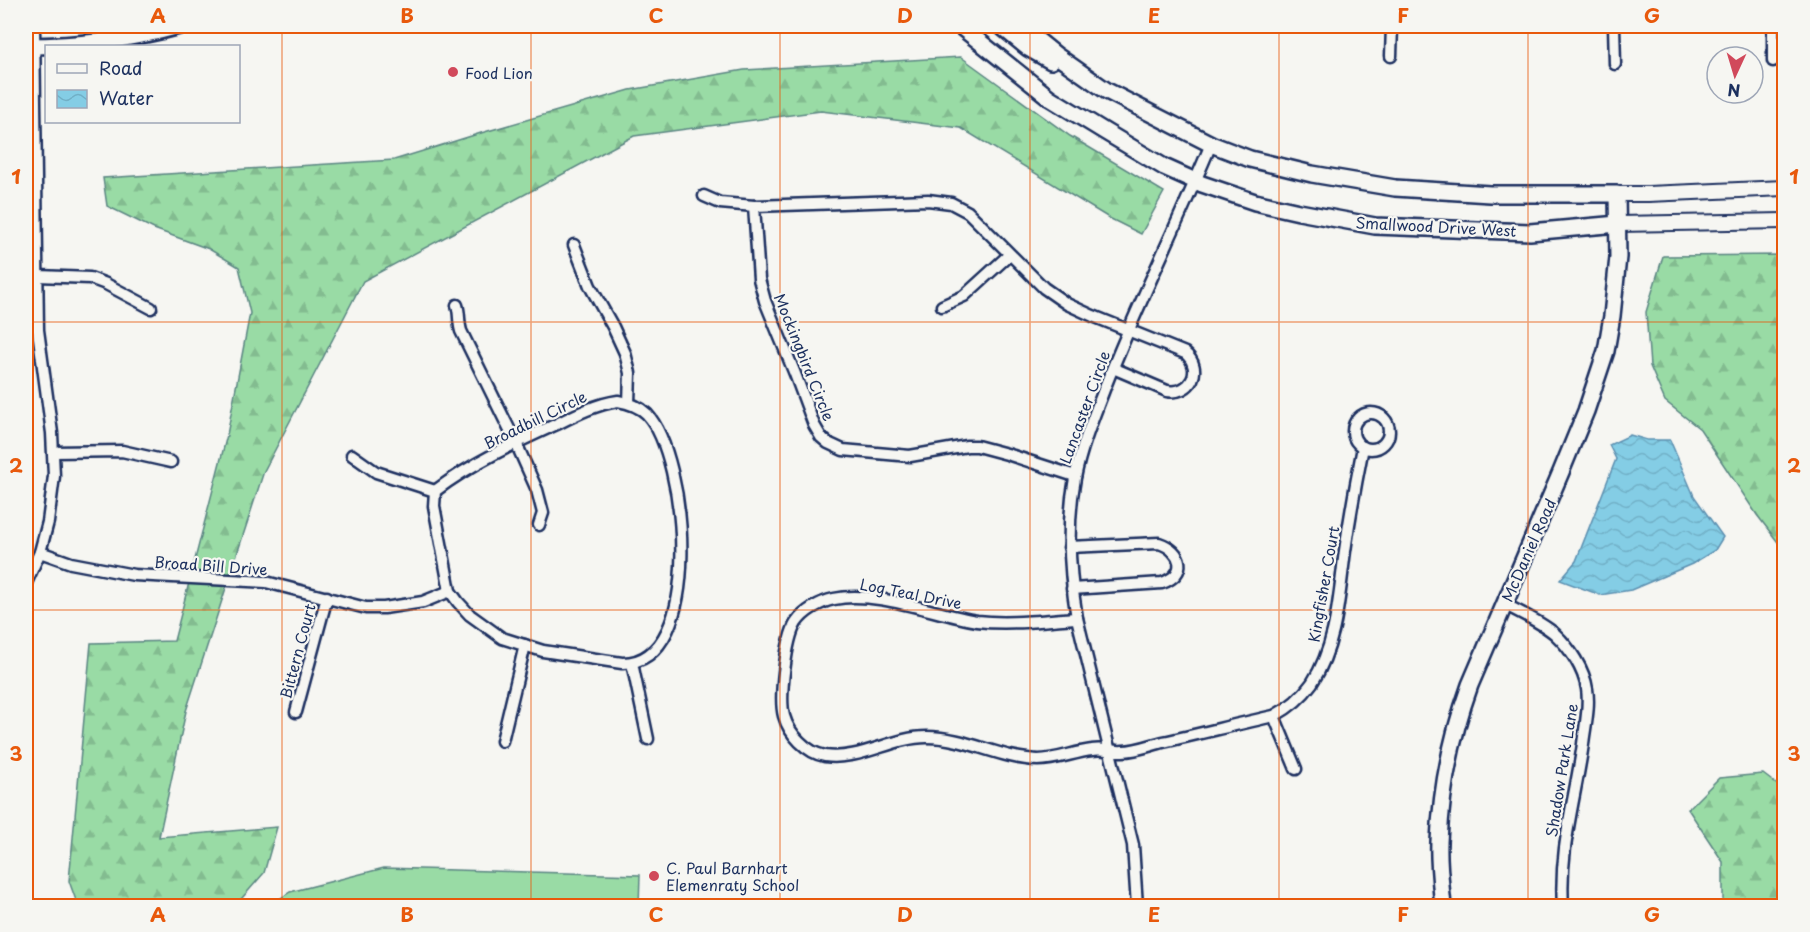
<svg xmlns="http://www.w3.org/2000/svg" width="1810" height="932" font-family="'Playpen Sans',sans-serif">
<defs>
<pattern id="forest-firs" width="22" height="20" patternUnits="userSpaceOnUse" patternTransform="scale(1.5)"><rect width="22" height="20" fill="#99dba5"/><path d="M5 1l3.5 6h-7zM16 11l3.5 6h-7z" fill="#83bc90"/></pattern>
<pattern id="water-waves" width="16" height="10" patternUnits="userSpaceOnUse" patternTransform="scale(1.5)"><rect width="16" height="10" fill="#84cde5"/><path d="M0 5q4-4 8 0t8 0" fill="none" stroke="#71b0c7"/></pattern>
</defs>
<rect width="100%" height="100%" fill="#f6f6f2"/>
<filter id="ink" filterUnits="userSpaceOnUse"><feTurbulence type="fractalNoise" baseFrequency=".0167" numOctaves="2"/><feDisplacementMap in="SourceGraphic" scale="12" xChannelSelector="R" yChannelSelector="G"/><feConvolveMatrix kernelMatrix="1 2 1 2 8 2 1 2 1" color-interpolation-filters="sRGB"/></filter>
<g filter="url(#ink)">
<!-- forest -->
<g fill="url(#forest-firs)" stroke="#5a8582" stroke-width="1.5">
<polygon points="961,57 1070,136 1164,192 1141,234 1109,218 961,128 821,111 634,136 363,281 264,471 186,711 159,837 277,827 264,873 235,906 78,906 69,881 91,643 174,641 227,435 250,313 239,267 209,249 154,229 107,206 103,178 394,160 481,133 630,90 744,70"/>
<polygon points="1784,255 1784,550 1757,515 1700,429 1665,401 1650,366 1646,312 1663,256"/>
<polygon points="1763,774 1784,790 1784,906 1723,906 1723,862 1688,809 1719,778"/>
</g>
<!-- garden -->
<polygon fill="#99dba5" stroke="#5a8582" stroke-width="1.5" points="384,868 640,875 639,906 269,906 290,892"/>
<!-- water -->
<polygon fill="url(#water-waves)" stroke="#5a8eaf" stroke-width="1.5" points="1630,435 1647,440 1670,440 1694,496 1723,537 1715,550 1692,564 1631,590 1600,595 1560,580 1576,561 1616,459 1609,445"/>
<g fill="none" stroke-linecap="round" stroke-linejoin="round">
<defs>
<g id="minor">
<polyline points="1614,26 1615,64"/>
<polyline points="1391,56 1392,26"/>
<polyline points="1773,61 1773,26"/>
<polyline points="704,196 720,203 754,206"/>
<polyline points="574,245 590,286 613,327 625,353 630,373 629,403"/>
<polyline points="38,276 90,278 106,284 151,308"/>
<path d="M457,305c3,9 1,16 4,26l55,112 21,47 6,23 -4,12"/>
<polyline points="942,306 964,296 1009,255"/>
<path d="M618,401c12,2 21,5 29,13 40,43 60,250 -25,249l-79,-12 -41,-13 -32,-23 -12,-13 -8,-11 -16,-85 1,-15c37,-28 80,-48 122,-67 20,-10 40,-20 61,-23z"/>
<circle cx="1371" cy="431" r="18"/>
<polyline points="54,452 122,451 171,462"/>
<polyline points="352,455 376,472 435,491"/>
<path d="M1075,476l-68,-22 -30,-8h-10l-57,10 -67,-6 -15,-7 -7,-6 -7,-12 -19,-51 -30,-73 -6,-22 -5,-73 174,-6 23,3 17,9 76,76 23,16 26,12 92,37c19,16 6,42 -18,38l-54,-23"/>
<path d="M1069,547l90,-4c24,8 29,31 3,40l-90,6"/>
<polyline points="40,552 71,563 134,575 266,582 366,608 384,608 423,602 450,591"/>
<polyline points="26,583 40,552 48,522 54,476 52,433 38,330 34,26"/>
<path d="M1504,604c17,9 37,18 51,30 15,14 29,35 32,55 3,18 -2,37 -4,55 -8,56 -24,105 -20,162"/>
<path d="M1077,618c-34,2 -67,7 -100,3 -43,-7 -101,-31 -143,-22 -14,3 -30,12 -38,24 -10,16 -17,75 -12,93 5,18 23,37 41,40 35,5 67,-19 102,-19 39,0 73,22 111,23 19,0 36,-8 54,-10 11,-2 21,2 31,1 13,0 28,-6 40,-9 37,-8 74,-18 111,-26 15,-8 28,-19 38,-33 25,-38 27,-88 33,-132 5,-35 11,-69 18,-104"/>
<polyline points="632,663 648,739"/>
<polyline points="296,712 327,597"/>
<polyline points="1274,716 1296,769"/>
<polyline points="502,741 525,645"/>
<path d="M1137,906l-4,-61 -56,-227c-8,-47 -11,-93 -2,-140 6,-31 19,-62 30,-91 32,-82 72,-161 106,-243"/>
</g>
<g id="tertiary">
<polyline points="1617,194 1648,194 1784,188"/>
<polyline points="1618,224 1784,221"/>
</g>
<g id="secondary">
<polyline points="960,26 1050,98 1104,131 1164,167 1202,184 1255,202 1299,212 1375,226 1530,232 1618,224"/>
<polyline points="1001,26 1028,48 1051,61"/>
<path d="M1020,26l37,30 50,35 104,53 39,15 62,15 83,14 95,6h127l1,63 -6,59 -6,35 -20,60 -25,61 -91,213c-18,50 -29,104 -31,157 -1,22 2,43 4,64"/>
<path d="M26,46c52,0 102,-6 153,-20"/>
</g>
</defs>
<!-- minor casing -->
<use href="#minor" stroke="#1b2f5e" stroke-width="15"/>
<!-- tertiary casing -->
<use href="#tertiary" stroke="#1b2f5e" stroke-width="18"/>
<!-- secondary casing -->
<use href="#secondary" stroke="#1b2f5e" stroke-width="20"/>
<!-- minor -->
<use href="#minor" stroke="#f6f6f2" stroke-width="10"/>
<!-- tertiary -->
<use href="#tertiary" stroke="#f6f6f2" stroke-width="14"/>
<!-- secondary -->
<use href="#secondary" stroke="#f6f6f2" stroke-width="15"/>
</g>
</g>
<!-- grid -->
<path fill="none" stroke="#e8590c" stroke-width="1.5" stroke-opacity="0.55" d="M282,26v880M531,26v880M780,26v880M1030,26v880M1279,26v880M1528,26v880M26,322h1758M26,610h1758"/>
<!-- markers -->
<g fill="#d1495b" stroke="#f6f6f2" stroke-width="2">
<circle cx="453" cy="72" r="6"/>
<circle cx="654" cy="876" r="6"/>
</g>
<g text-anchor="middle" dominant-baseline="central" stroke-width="4.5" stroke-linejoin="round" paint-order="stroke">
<!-- poi labels -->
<g font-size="15" fill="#1b2f5e" stroke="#f6f6f2" text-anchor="start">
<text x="465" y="72">Food Lion</text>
<text x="666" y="867">C. Paul Barnhart<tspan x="666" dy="17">Elemenraty School</tspan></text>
</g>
<!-- street labels -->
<g font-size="15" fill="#1b2f5e" stroke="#f6f6f2">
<text transform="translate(1436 226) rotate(3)">Smallwood Drive West</text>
<text transform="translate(805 357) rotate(68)">Mockingbird Circle</text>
<text transform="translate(1084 407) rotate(-70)">Lancaster Circle</text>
<text transform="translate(535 419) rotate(-26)">Broadbill Circle</text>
<text transform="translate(1528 550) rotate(-66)">McDaniel Road</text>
<text transform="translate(211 565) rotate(4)">Broad Bill Drive</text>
<text transform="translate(1323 584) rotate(-80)">Kingfisher Court</text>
<text transform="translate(911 593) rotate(11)">Log Teal Drive</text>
<text transform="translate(297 651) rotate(-75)">Bittern Court</text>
<text transform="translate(1561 770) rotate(-81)">Shadow Park Lane</text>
</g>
</g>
<!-- margin -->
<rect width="1810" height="932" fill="none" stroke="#f6f6f2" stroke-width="66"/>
<!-- legend -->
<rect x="45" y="45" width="195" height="78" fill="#f6f6f2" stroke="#9ea6b7" stroke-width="1.5"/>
<rect x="57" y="64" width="30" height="9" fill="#f6f6f2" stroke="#9ea6b7" stroke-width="1.5"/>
<text x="99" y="75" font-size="18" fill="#1b2f5e">Road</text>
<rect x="57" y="90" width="30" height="18" fill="url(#water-waves)" stroke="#9ea6b7" stroke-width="1.5"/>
<text x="99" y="105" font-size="18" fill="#1b2f5e">Water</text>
<!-- north arrow -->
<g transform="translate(1735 75) rotate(184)"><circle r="28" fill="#f6f6f2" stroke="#9ea6b7" stroke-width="1.5"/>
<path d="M0-4.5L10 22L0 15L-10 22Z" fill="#d1495b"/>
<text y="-9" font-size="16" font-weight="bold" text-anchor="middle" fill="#1b2f5e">N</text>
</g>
<rect x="33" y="33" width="1744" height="866" fill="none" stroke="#e8590c" stroke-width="2"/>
<g font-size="20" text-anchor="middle" font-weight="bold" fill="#e8590c">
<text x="158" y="23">A</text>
<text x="407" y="23">B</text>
<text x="656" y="23">C</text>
<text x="905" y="23">D</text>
<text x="1154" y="23">E</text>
<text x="1403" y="23">F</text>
<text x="1652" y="23">G</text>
<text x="16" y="184">1</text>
<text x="1794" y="184">1</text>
<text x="16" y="473">2</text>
<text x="1794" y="473">2</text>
<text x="16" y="761">3</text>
<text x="1794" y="761">3</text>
<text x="158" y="922">A</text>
<text x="407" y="922">B</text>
<text x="656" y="922">C</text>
<text x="905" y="922">D</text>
<text x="1154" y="922">E</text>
<text x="1403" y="922">F</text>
<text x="1652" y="922">G</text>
</g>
</svg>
